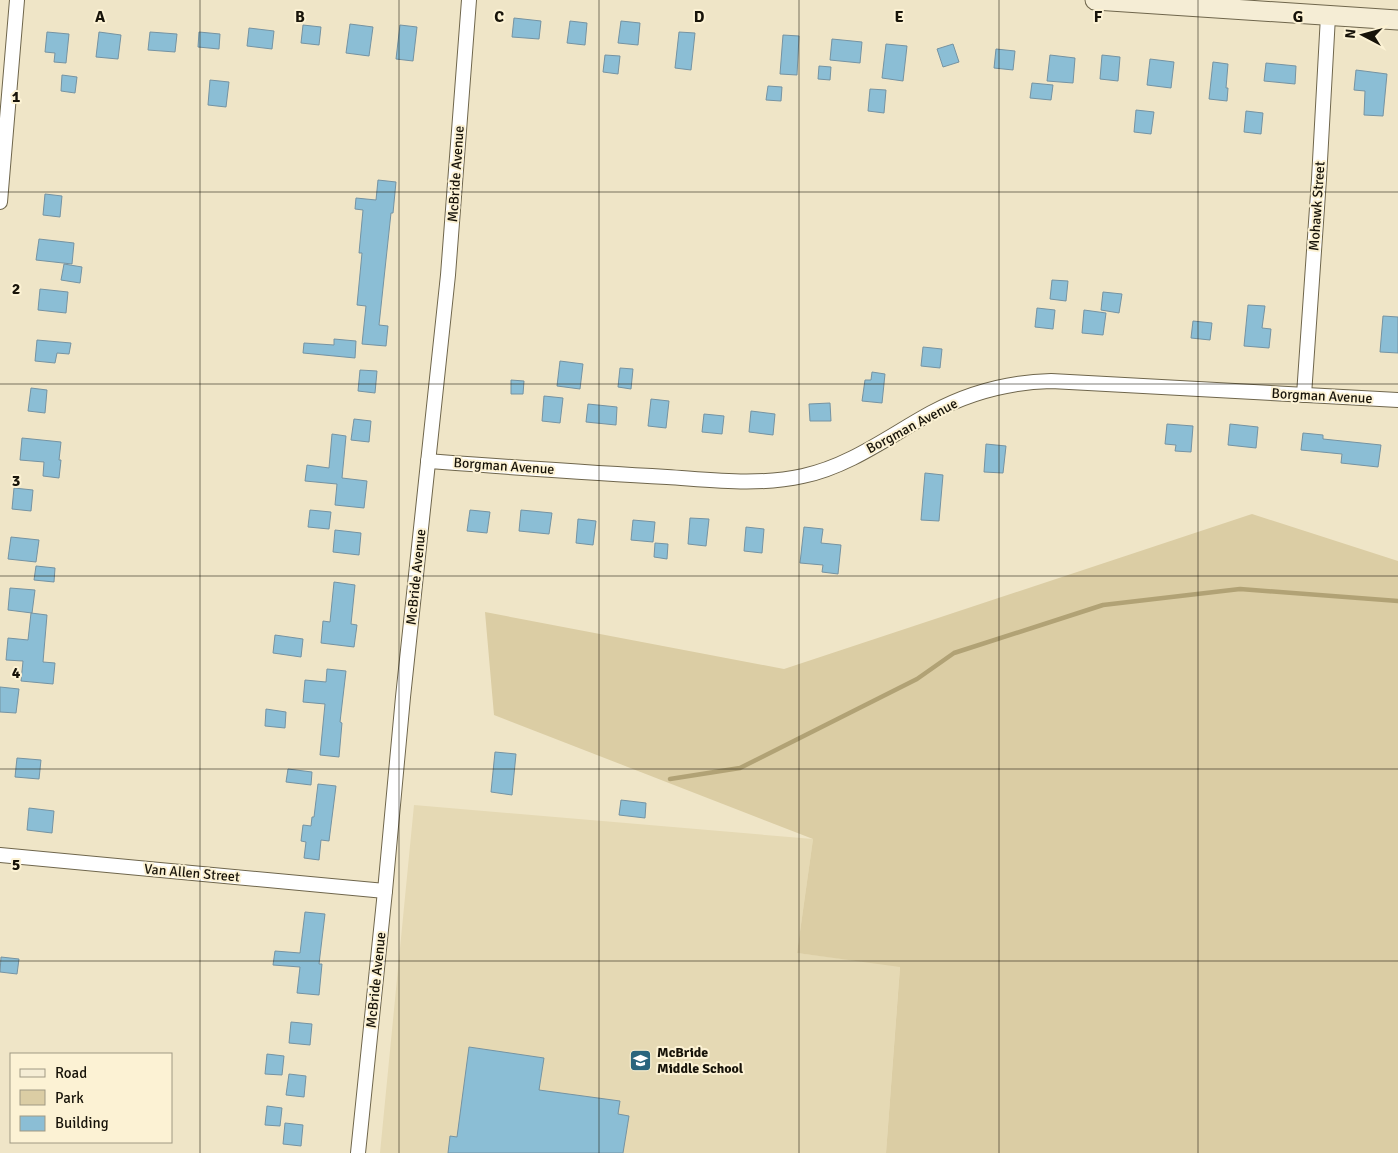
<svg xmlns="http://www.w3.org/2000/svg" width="1398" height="1153" font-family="Signika,sans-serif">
<rect width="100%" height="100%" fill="#efe5c7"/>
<!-- built -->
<polygon fill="#e5d9b4" points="414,805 813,839 797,953 900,966 886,1153 380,1153"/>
<!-- green -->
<polygon fill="#dbcda4" points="1252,514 1398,561 1398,1153 886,1153 900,967 797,953 813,839 494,715 485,612 784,669"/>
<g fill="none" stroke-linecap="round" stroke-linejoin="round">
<!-- stream -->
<polyline stroke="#b1a275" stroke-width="4.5" points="670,779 740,768 917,679 954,653 1103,605 1240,589 1398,601"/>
</g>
<!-- building -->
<g fill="#8bbed5" stroke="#7593a2">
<polygon points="514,18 541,21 539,39 512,37"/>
<polygon points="570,21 587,23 585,45 567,43"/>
<polygon points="621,21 640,23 638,45 618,43"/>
<polygon points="350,24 373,27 369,56 346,53"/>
<polygon points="303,25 321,27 319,45 301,43"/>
<polygon points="400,25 417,27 413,61 396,59"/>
<polygon points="249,28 274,31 272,49 247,46"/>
<polygon points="47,32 69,34 66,63 54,62 55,53 45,52"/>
<polygon points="99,32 121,35 118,59 96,57"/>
<polygon points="150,32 177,34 175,52 148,50"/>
<polygon points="199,32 220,34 219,49 198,47"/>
<polygon points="679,32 695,33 691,70 675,68"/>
<polygon points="783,35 799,36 797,75 780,74"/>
<polygon points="832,39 862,42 860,63 830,60"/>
<polygon points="886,44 907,46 903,81 882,78"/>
<polygon points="953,44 959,62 943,67 937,49"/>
<polygon points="996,49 1015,51 1013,70 994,68"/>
<polygon points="605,55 620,56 618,74 603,72"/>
<polygon points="1050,55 1075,58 1073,83 1047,81"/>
<polygon points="1102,55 1120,57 1118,81 1100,79"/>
<polygon points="1150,59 1174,62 1171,88 1147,85"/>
<polygon points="1213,62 1228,64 1226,88 1228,88 1227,101 1209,99"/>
<polygon points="1266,63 1296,66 1295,84 1264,81"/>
<polygon points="819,66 831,67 830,80 818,79"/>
<polygon points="1356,70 1387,74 1383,116 1364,115 1365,91 1354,90"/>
<polygon points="62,75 77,77 75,93 61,91"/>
<polygon points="210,80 229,82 226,107 208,105"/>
<polygon points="1032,83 1053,85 1051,100 1030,98"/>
<polygon points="768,86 782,87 781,101 766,100"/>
<polygon points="870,89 886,90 884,113 868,111"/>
<polygon points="1136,110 1154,112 1151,134 1134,132"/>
<polygon points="1246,111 1263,113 1261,134 1244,132"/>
<polygon points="378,180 396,182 393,213 391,213 379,325 388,326 386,346 362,344 366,306 357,305 362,253 359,253 363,210 355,209 356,198 376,200"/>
<polygon points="45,194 62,196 60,217 43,215"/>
<polygon points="39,239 74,243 72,264 36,260"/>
<polygon points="64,264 82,267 80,283 61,280"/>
<polygon points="1052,280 1068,281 1066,301 1050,299"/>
<polygon points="40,289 68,292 66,313 38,310"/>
<polygon points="1103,292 1122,294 1119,313 1101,310"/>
<polygon points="1248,305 1265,306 1262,328 1271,329 1269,348 1244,346"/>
<polygon points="1037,308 1055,310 1053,329 1035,327"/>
<polygon points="1084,310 1106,313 1103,335 1082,333"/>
<polygon points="1383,316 1398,317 1398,353 1380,352"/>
<polygon points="1193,321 1212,323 1210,340 1191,338"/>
<polygon points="334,339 356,341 355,358 303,353 304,343 334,345"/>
<polygon points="37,340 71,343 69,354 57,353 55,363 35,361"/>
<polygon points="923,347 942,349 940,368 921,366"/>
<polygon points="560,361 583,364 580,389 557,386"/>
<polygon points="620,368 633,369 631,389 618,387"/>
<polygon points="360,370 377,371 375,393 358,391"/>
<polygon points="872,372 885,374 882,403 862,401 865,380 871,380"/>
<polygon points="511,380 524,381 523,394 511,394"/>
<polygon points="31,388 47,390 45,413 28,411"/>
<polygon points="544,396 563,398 560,423 542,421"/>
<polygon points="651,399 669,401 666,428 648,426"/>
<polygon points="830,403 831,421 810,421 809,404"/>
<polygon points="588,404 617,407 616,425 586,422"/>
<polygon points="751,411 775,414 773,435 749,432"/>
<polygon points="704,414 724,416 722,434 702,432"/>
<polygon points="354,419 371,421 369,442 351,440"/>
<polygon points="1167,424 1193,426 1191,452 1175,451 1176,445 1165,444"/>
<polygon points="1230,424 1258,427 1256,448 1228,445"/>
<polygon points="1303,433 1323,435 1323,439 1381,445 1378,467 1341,463 1342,454 1301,450"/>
<polygon points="332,434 346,436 342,478 367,481 364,508 335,505 337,484 305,481 307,465 329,468"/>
<polygon points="22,438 61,442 59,460 61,460 59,478 43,476 44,462 20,460"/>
<polygon points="986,444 1006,446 1003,473 984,472"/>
<polygon points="925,473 943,475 939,521 921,520"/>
<polygon points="14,488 33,490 31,511 12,509"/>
<polygon points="310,510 331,512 329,529 308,527"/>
<polygon points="470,510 490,512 487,533 467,531"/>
<polygon points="521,510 552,513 549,534 519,531"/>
<polygon points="690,518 709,519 706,546 688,544"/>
<polygon points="578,519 596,521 593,545 576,543"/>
<polygon points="633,520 655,522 653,542 631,540"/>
<polygon points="746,527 764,529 762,553 744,551"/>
<polygon points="804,527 823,529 821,543 841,545 838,574 822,572 823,565 800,563"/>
<polygon points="335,530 361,533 359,555 333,552"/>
<polygon points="11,537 39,540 36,562 8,559"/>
<polygon points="655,543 668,544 667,559 654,557"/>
<polygon points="36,566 55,568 54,582 34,580"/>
<polygon points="334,582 355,585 351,624 357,625 354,647 321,643 323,621 330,622"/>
<polygon points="10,588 35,590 32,613 8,610"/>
<polygon points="31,613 47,615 43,662 55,663 53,684 21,681 23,661 6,660 8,638 28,640"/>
<polygon points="275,635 303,639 301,657 273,653"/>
<polygon points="327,669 346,671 340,722 342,723 339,757 320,755 325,704 303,702 305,680 326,682"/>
<polygon points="0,687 19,689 16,713 0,712"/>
<polygon points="266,709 286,712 285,728 265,726"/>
<polygon points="495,752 516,754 512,795 491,792"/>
<polygon points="17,758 41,760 39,779 15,777"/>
<polygon points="288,769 312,772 311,785 286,782"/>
<polygon points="318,784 336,786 329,841 321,840 319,860 304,858 306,842 301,841 303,825 311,826 312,817 314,817"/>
<polygon points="621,800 646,803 645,818 619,815"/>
<polygon points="29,808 54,811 52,833 27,830"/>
<polygon points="305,912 325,914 319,964 322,964 319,995 297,993 300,967 273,965 275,951 300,953"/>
<polygon points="1,957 19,959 17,974 0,972"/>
<polygon points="291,1022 312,1024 310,1045 289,1043"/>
<polygon points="469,1047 544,1058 539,1090 620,1101 618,1114 629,1116 623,1153 448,1153 450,1136 457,1137"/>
<polygon points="267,1054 284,1056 282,1075 265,1074"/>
<polygon points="289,1074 306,1076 304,1097 286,1095"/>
<polygon points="267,1106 282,1108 280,1126 265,1125"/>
<polygon points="285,1123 303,1125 301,1146 283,1144"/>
</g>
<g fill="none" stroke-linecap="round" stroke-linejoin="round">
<defs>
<g id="street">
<polyline points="0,202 17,0"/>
<polyline points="1304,395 1319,179 1328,16"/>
<path d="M428,461c80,6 159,12 239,16 45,3 91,9 136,-1 47,-10 86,-40 128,-63 37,-20 78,-31 120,-32l347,19"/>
<polyline points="0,855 385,891"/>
<polyline points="358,1153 385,891 403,697 448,275 469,0"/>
</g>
<path id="secondary" d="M1095,0c101,6 202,14 303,20"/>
</defs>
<!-- street casing -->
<use href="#street" stroke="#6f664c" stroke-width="16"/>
<!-- secondary casing -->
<use href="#secondary" stroke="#6f664c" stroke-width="21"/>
<!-- street -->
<use href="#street" stroke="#fff" stroke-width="14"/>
<!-- secondary -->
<use href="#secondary" stroke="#f5edd5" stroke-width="19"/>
</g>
<!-- grid -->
<path fill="none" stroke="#171309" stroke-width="1" stroke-opacity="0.55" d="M200,0v1153M399,0v1153M599,0v1153M799,0v1153M999,0v1153M1198,0v1153M0,192h1398M0,384h1398M0,576h1398M0,769h1398M0,961h1398"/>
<!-- icons -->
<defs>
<symbol id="school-square" viewBox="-11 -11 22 22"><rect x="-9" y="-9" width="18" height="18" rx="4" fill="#2a657d" stroke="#fcf2d4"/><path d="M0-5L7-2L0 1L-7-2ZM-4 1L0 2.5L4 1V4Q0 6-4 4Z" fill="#fff"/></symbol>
</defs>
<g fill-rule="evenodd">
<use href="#school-square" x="628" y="1048" width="25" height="25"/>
</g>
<g text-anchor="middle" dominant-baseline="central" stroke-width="4" stroke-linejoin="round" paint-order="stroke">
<!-- street labels -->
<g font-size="14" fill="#171309" stroke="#fcf2d4">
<text transform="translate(456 174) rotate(-86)">McBride Avenue</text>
<text transform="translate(1317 206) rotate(-86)">Mohawk Street</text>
<text transform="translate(1322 396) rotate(3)">Borgman Avenue</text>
<text transform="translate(912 426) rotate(-28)">Borgman Avenue</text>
<text transform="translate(504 466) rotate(4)">Borgman Avenue</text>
<text transform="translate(416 577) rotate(-84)">McBride Avenue</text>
<text transform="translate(192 873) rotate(5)">Van Allen Street</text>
<text transform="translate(376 980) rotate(-84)">McBride Avenue</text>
</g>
<!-- poi labels -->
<g font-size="14" font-weight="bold" fill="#171309" stroke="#fcf2d4" text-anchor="start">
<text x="657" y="1052">McBride<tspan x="657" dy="16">Middle School</tspan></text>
</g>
</g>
<g font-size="16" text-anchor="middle" font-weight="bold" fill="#171309" stroke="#fcf2d4" stroke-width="4" stroke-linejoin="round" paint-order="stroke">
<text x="100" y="22">A</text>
<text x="300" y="22">B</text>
<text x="499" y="22">C</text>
<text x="699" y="22">D</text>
<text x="899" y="22">E</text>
<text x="1098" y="22">F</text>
<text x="1298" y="22">G</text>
<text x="16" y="102">1</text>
<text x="16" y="294">2</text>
<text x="16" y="486">3</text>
<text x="16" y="678">4</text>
<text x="16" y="870">5</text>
</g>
<!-- legend -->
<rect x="10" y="1053" width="162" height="90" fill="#fcf2d4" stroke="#a09983"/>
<rect x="20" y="1069" width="25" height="8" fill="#f5edd5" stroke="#a09983"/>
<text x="55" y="1078" font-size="15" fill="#171309">Road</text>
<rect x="20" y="1090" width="25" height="15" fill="#dbcda4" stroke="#a09983"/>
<text x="55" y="1103" font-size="15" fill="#171309">Park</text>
<rect x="20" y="1116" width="25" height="15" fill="#8bbed5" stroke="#a09983"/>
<text x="55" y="1128" font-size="15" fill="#171309">Building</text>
<!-- north arrow -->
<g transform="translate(1363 35) rotate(276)" stroke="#fcf2d4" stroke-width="4" paint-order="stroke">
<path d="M0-4L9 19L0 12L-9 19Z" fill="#171309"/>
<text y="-8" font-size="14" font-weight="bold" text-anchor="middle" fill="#171309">N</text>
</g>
</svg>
